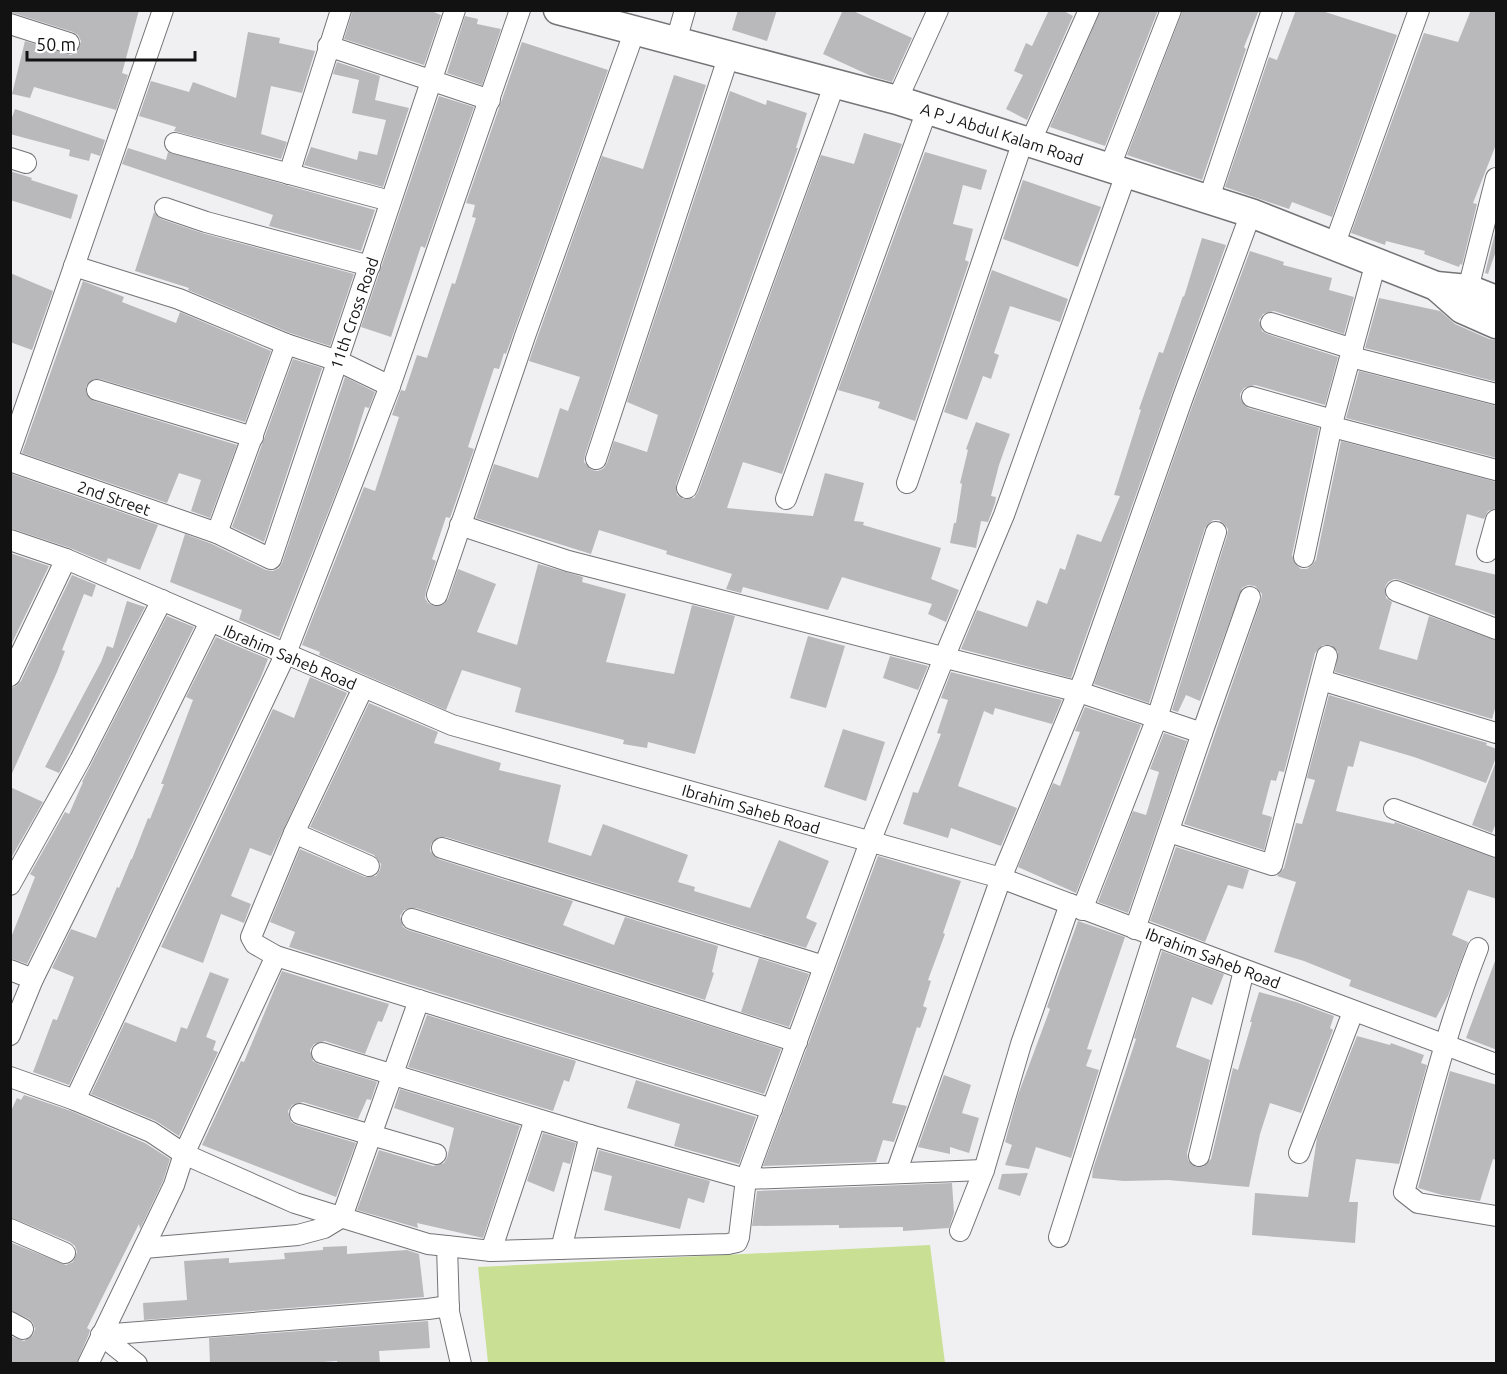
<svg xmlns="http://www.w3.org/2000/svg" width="1507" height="1374" font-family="Ubuntu,sans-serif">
<rect width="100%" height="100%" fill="#f0f0f3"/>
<!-- green -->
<polygon fill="#c8df94" points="930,1245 945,1363 488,1363 478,1267"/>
<!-- building -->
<g fill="#b9b9bc">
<polygon points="10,10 139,10 122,73 128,75 116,110 34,87 30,98 12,94 25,41 71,55 77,51 81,41 78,35 73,32 10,12"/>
<polygon points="353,10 429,10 441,15 424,65 344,39"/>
<polygon points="738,10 777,10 767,41 732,30"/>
<polygon points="843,10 851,10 912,38 892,82 871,76 823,54"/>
<polygon points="1049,10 1062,10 1073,16 1027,120 1006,109 1023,75 1014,71 1026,43 1032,46"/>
<polygon points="1101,10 1158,10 1105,146 1050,127"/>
<polygon points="1183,10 1259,10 1244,47 1246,49 1202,180 1127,155"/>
<polygon points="1296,10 1319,10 1397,35 1332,217 1292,202 1289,209 1225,187 1269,57 1277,60"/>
<polygon points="1471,10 1497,10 1497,142 1473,203 1477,204 1462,265 1460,264 1459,267 1424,254 1425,251 1386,241 1385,245 1351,233 1424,33 1458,42"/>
<polygon points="465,16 478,19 477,24 501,29 482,85 447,73"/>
<polygon points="248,32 280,38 279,43 315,51 302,93 271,86 261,134 287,142 281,159 174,131 176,127 139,116 151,81 189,92 193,82 236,98"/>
<polygon points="522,42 608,70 506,354 504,353 499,369 494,368 468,447 474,449 450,518 446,517 432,559 436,561 426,591 425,598 428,603 434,606 444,604 448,599 458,569 496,584 477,632 517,645 538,564 583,577 582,582 626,594 606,662 674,674 692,605 735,616 695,754 648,742 647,748 623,744 624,740 515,712 521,688 462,670 446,710 319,655 320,652 302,645 364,487 375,491 399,417 392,415 401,390 405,391 417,355 427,358 452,283 455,284 476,218 472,217 475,205 466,203"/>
<polygon points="337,62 380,76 375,100 409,108 383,187 304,165 311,147 357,160 359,151 377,155 386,120 352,113 359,80 333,74"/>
<polygon points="674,75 706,85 585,455 584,462 592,470 598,471 604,468 607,463 614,441 647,452 658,415 627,402 730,91 766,105 767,100 807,113 796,148 798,148 676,484 677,495 683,499 694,498 698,492 821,155 854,164 864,133 902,144 782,474 743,462 727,508 813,516 825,473 864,483 854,521 864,522 863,525 941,548 931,579 959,590 946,622 928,614 932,604 842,577 828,610 743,587 741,593 726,589 732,574 666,554 667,551 599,530 591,554 476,518 494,464 538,478 560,408 568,411 580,377 529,361 602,156 643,169"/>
<polygon points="439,96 474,107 425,248 421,246 391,337 361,327"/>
<polygon points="15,109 105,140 100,156 91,153 89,161 69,156 70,150 10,134 10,123"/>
<polygon points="128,148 166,160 168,152 375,210 361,251 269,226 273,215 122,164"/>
<polygon points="925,152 987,170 981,190 963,185 953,224 973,229 965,260 969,262 915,421 878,408 880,402 838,390"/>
<polygon points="10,171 32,178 31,180 78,195 71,219 10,200"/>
<polygon points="1023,180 1101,207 1078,267 1003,239"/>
<polygon points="154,212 161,219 202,233 354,274 330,346 290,333 188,290 189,288 135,271"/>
<polygon points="1497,225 1497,248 1488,274 1485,273"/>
<polygon points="1202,238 1226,245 1172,393 1071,678 961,649 977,610 1027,627 1037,600 1047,604 1060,568 1065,570 1077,534 1101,542 1120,496 1114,495 1141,410 1139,409 1159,352 1163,353 1183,296 1184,297"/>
<polygon points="1250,251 1284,262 1283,265 1332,278 1329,290 1354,297 1344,334 1274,311 1263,314 1259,320 1262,331 1267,334 1338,357 1325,405 1255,385 1244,388 1240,394 1241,400 1248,408 1319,428 1292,555 1296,565 1301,569 1307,569 1312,565 1316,560 1341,441 1497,482 1497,508 1488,511 1484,519 1467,514 1455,565 1497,575 1497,616 1400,580 1394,579 1388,582 1385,587 1386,598 1392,602 1379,649 1417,660 1429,616 1497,641 1497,702 1492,719 1335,672 1338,652 1331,645 1323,645 1315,653 1284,772 1279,771 1276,781 1271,780 1262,814 1272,817 1264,850 1184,824 1261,600 1262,594 1255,586 1248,585 1242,588 1200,701 1186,695 1178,712 1172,710 1227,536 1228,529 1224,524 1219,520 1213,520 1205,528 1149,703 1094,684 1194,401"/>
<polygon points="992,270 1068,299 1060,322 1010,306 994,353 999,355 991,379 983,376 967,420 944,412"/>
<polygon points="10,273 53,291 32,350 10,342"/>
<polygon points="83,281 124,297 122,302 176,323 180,312 271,351 245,422 100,379 94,379 86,386 86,393 94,401 237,445 210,518 191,511 201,480 179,473 167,503 22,453"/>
<polygon points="1379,298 1440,311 1455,324 1489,339 1497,340 1497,382 1365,348"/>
<polygon points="293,359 322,368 264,542 232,527"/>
<polygon points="1359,371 1497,406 1497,458 1346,418"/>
<polygon points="345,377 375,392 369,408 365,407 348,462 279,637 239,620 242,610 170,582 185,534 212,544 266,570 273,571 279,568 282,563"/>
<polygon points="976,422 1010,434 999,465 991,496 996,497 995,503 988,522 981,521 976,548 950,543 954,523 956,523 962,484 960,483 968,450 966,449"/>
<polygon points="12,474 158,525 140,570 108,558 106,563 70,548 10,528"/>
<polygon points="10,553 49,566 10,647"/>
<polygon points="72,575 96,585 92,597 84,594 62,650 65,651 57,672 10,778 10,688 16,686 21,681"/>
<polygon points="127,601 145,607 59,773 45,767 101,662 107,646 113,648"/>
<polygon points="167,616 194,627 27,964 10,958 10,940 35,877 30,874 65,812 69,814 83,782 82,782"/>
<polygon points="808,636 845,646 826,708 790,698"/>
<polygon points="216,637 268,659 261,677 69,1085 33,1072 53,1019 57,1020 74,977 52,968 71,929 96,938 117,887 119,888 131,859 132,859 148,818 150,819 164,784 161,784 193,700 186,697"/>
<polygon points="890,656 928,666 918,690 883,678"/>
<polygon points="951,672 1062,700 1052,724 995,708 993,715 984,711 958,786 1017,808 1001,846 951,828 948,838 903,824 913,792 918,793 941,734 937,733 948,700 941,698"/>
<polygon points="310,677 347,693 271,856 250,848 231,896 251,904 244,923 221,914 203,963 161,947 273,709 294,718"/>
<polygon points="1329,695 1487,743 1486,745 1497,749 1497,755 1486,783 1414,757 1360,741 1353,767 1348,766 1336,811 1394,824 1395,822 1497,859 1497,899 1468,890 1452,935 1468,942 1448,996 1436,1018 1349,986 1351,980 1304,961 1274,952 1296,882 1277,876 1284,868 1296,823 1302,824 1315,780 1307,778"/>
<polygon points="369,703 438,732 434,743 501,763 499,770 561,785 548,842 591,856 603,824 688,855 678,882 695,887 694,891 750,908 779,840 829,861 806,918 817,923 806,948 446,837 439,837 431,844 430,851 438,859 573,901 563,925 614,945 625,917 718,946 712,972 714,973 705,1000 416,908 404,910 400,916 403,927 408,930 781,1049 764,1094 289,947 295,932 270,922 300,849 365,877 376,876 380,870 381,864 374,855 310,827"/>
<polygon points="1085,707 1141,725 1076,893 1018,867 1053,783 1060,786 1080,732 1075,731"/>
<polygon points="843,729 885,742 866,801 824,787"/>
<polygon points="1164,733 1187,741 1128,913 1098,902 1133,811 1146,815 1159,772 1150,769"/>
<polygon points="1495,764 1497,764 1497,821 1492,833 1472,825"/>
<polygon points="10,787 43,802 10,860"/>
<polygon points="1176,847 1249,870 1243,889 1228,885 1205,942 1150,921"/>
<polygon points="878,856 961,881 943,933 945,934 928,980 931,981 923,1006 927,1008 920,1028 917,1027 892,1103 907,1106 894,1142 883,1140 876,1162 763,1166"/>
<polygon points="1078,921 1125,937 1087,1049 1092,1050 1086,1066 1099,1070 1071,1158 1036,1147 1029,1169 1005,1165 1012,1145 1005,1142 1018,1095 1050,1009 1047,1007"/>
<polygon points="1162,951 1224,974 1212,1005 1192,997 1176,1047 1210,1060 1187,1153 1188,1160 1196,1167 1203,1167 1211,1159 1233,1068 1238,1070 1252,1022 1250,1022 1259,992 1296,1002 1334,1016 1330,1028 1333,1030 1301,1113 1270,1103 1260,1134 1249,1187 1168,1180 1124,1181 1092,1178 1093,1169 1136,1039 1134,1038"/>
<polygon points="759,958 809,974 789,1027 741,1012"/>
<polygon points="1495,961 1497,962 1497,1050 1466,1038"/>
<polygon points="282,971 389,1004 382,1022 378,1021 365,1054 325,1041 314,1044 310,1050 313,1061 318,1064 377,1082 371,1100 367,1099 358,1119 303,1102 292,1105 288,1111 291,1122 296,1125 356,1143 336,1197 202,1145 241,1061 244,1062"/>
<polygon points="210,972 229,979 206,1037 216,1041 213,1050 218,1052 179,1136 156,1121 91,1094 125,1022 176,1042 181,1027 187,1029"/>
<polygon points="427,1015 576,1061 569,1082 564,1080 553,1111 408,1067"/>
<polygon points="1357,1036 1390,1045 1391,1043 1424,1055 1421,1063 1427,1065 1399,1164 1356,1159 1349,1202 1358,1202 1355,1243 1252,1235 1255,1193 1308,1197 1317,1138"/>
<polygon points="1450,1071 1497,1085 1497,1160 1493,1159 1480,1201 1442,1195 1418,1188"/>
<polygon points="944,1075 971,1085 962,1113 979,1118 969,1153 950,1147 950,1154 918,1147"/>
<polygon points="636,1080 756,1117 739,1164 674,1146 680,1124 627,1108"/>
<polygon points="400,1089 520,1126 483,1238 417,1223 418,1228 357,1210 379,1150 433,1166 444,1163 447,1158 454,1128 394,1108"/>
<polygon points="24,1095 71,1111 145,1143 170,1159 163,1181 140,1229 139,1224 87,1328 90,1330 89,1334 76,1364 10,1364 10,1336 24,1341 33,1335 35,1329 33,1323 29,1319 10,1310 12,1243 66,1265 73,1262 77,1252 75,1246 70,1242 10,1217 10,1113 17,1098 21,1100"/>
<polygon points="543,1133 576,1143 570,1164 563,1162 554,1192 527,1181"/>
<polygon points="599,1150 710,1181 704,1203 688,1198 680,1229 604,1210 612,1176 593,1171"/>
<polygon points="1028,1173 1020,1196 998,1189 1002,1174"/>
<polygon points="952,1183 954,1213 949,1228 903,1231 903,1227 839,1228 839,1225 752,1226 757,1191"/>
<polygon points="347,1246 347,1254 407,1250 419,1254 424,1297 144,1320 143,1303 187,1300 184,1261 229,1258 229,1263 285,1259 284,1253 323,1250 323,1247"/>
<polygon points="428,1321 430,1348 379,1351 380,1364 337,1364 337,1361 296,1364 210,1364 209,1338"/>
</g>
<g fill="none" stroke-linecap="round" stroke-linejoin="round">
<defs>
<g id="street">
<polyline points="10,24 69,43"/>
<polyline points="676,41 685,10"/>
<polyline points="328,46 490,100"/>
<polyline points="897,100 938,10"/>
<polyline points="175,143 390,201"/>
<polyline points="1030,143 1089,10"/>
<polyline points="10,158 26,163"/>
<polyline points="1109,169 1171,10"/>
<polyline points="289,174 341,10"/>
<polyline points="1208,201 1272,10"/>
<polyline points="165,208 206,222 370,266"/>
<polyline points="1334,246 1419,10"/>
<polyline points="74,266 179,299 286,344 338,361 390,386"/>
<polyline points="1465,301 1496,178"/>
<polyline points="1271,323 1353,349"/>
<polyline points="1351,357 1496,394"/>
<polyline points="97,390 253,437"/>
<polyline points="1252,397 1333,420"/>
<polyline points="1333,427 1496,470"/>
<polyline points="10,451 163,10"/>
<polyline points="596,459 729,55"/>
<polyline points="10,461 217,533 271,559 455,10"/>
<polyline points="907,483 1023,141"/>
<polyline points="687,488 835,83"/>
<polyline points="786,499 927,110"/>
<polyline points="460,525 568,561 1079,692 1202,733 1135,929"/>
<polyline points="217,533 286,344"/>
<polyline points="10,540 66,559 452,725 1001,878 1496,1064"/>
<polyline points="1487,552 1496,520"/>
<polyline points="1304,557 1333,420 1376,262"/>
<polyline points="1396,591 1496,629"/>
<polyline points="437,595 525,336 635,30"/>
<polyline points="10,676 66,559"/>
<polyline points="1321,680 1496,733"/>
<polyline points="363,688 294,833 251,937 255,944 276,956 772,1109"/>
<polyline points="1202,733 1250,597"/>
<polyline points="1394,809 1496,847"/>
<polyline points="1169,832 1272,865 1327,656"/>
<polyline points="294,833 369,866"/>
<polyline points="442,848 824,966"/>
<polyline points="10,885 80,760 162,600"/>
<polyline points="1082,910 1157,718 1216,532"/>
<polyline points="412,919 797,1042"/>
<path d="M1478,948c-31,79 -51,162 -74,244l14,11 78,13"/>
<polyline points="276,956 184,1154 295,1203 428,1244 447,1246 449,1312 461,1364"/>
<polyline points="10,970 33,979"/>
<polyline points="10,1035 33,979 210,622"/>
<polyline points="322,1053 590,1135 746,1179 739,1237 737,1242 728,1244 491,1251 447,1246"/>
<polyline points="10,1077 75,1100 151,1132 184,1154 174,1185 88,1364"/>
<polyline points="75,1100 286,653 390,386 520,10"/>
<polyline points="300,1114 436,1154"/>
<polyline points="1299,1153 1353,1012"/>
<polyline points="1199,1156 1244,970"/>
<polyline points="984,1170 746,1179 870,842 944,658 1004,515 1126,174"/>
<polyline points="896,1173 1001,878 1084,678 1183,397 1251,213"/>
<polyline points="10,1229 65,1253"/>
<polyline points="960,1231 984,1170 1021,1044 1070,904"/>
<polyline points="1059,1237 1154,936"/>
<polyline points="144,1248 298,1235 324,1228 342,1217 419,1000"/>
<polyline points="561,1249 590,1135"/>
<polyline points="491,1251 535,1119"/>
<polyline points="10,1322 23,1329"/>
<polyline points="101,1335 428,1309 449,1306"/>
<polyline points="101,1335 137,1364"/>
</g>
<g id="secondary">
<polyline points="558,10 897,100 1251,213 1436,286 1468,289 1496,300"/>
<polyline points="1436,286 1462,309 1496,324"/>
</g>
</defs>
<!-- street casing -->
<use href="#street" stroke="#737476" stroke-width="22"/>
<!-- secondary casing -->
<use href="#secondary" stroke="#737476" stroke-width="31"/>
<!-- street -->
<use href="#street" stroke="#fff" stroke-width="20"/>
<!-- secondary -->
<use href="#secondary" stroke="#fff" stroke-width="28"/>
</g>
<g text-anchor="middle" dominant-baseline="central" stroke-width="4.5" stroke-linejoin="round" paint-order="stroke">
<!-- street labels -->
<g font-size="16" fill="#121213" stroke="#fff">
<text transform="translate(1002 134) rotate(18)">A P J Abdul Kalam Road</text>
<text transform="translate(354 313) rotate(-71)">11th Cross Road</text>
<text transform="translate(114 498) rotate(19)">2nd Street</text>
<text transform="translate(290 657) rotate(23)">Ibrahim Saheb Road</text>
<text transform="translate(751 809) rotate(16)">Ibrahim Saheb Road</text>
<text transform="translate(1213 958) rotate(21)">Ibrahim Saheb Road</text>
</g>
</g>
<!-- border -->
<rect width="1507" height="1374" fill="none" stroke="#121213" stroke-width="24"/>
<!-- scale -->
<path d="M27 51v9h168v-9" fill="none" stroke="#121213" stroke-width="3"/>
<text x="36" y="51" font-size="18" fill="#121213" stroke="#ffffff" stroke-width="4.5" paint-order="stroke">50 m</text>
</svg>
